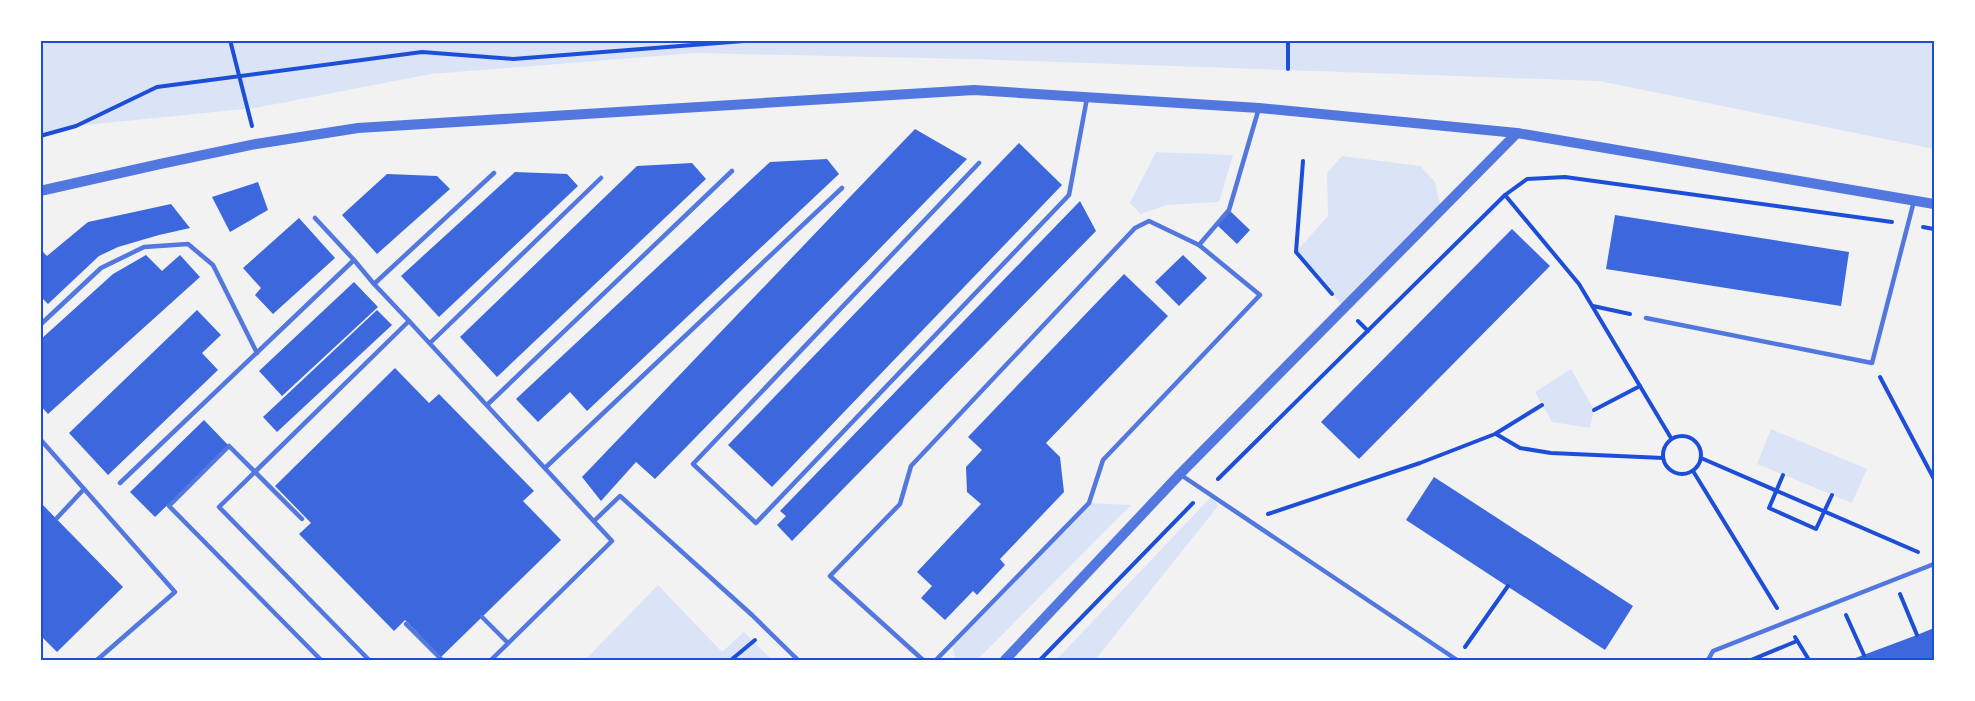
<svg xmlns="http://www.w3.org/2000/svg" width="1975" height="701" font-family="'Source Sans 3',sans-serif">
<rect width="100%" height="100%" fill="#f2f2f2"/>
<!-- green -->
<g fill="#dbe4f7">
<polygon points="41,41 1934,41 1934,149 1599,81 970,59 695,53 431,74 255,108 76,126 41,136"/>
<polygon points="1156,152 1233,155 1219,202 1166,205 1141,214 1130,203"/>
<polygon points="1342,156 1420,166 1435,182 1441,209 1344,307 1296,252 1328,216 1327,173"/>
<polygon points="1571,369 1594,410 1590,428 1552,422 1535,392"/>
<polygon points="1771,429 1867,469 1852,503 1757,464"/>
<polygon points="1212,496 1218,506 1095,660 1056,660"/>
<polygon points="1089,503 1131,505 977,660 956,660 952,644"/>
<polygon points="658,585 722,652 744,632 772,660 585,660"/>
</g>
<!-- building -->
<g fill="#3d67dc">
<polygon points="915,129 967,159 655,479 636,462 601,501 582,477"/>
<polygon points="1019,143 1062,185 772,487 728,445"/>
<polygon points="827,159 839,174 587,411 570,392 538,422 516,399 770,162"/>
<polygon points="692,163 706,179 497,377 460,337 637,166"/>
<polygon points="515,172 567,174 578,186 439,317 401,276"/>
<polygon points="387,174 437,176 450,189 377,254 342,215"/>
<polygon points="258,182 268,210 230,232 212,197"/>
<polygon points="1080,201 1096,231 792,541 777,525 786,516 780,511"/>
<polygon points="171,204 190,228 159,235 118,247 99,256 48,304 40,296 40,249 47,256 88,222"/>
<polygon points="1229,210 1250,230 1237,244 1216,224"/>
<polygon points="1615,215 1849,252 1841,306 1606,269"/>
<polygon points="299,218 335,258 273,314 255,295 261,288 243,268"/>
<polygon points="1512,229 1550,266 1359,459 1321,422"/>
<polygon points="146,255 162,271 180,255 200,277 48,414 40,405 40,340 113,274"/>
<polygon points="1183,255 1207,278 1179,306 1155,282"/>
<polygon points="1124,274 1168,316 1046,443 1060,457 1064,492 1000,559 1005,565 977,595 973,591 945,620 921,598 932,586 917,572 981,504 967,492 966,467 982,450 968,437"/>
<polygon points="354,282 378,307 282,396 259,371"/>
<polygon points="197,310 221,335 202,353 218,370 108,475 69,433"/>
<polygon points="377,310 392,325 277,432 263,417"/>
<polygon points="395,368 429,403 439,394 534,491 523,501 561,540 441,657 405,620 394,631 299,534 311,523 275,486"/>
<polygon points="204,420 229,446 155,517 130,492"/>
<polygon points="1434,477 1633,606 1605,650 1406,520"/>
<polygon points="40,502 123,587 57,652 40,635"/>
<polygon points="1934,628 1934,660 1850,660 1917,635"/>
</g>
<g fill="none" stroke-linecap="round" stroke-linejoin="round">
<!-- path -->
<g stroke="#1d4ed8" stroke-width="4">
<polyline points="230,40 252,126"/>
<polyline points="1288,40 1288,69"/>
<polyline points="40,136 76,126 157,87 422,52 513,59 757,40"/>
<polyline points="1303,161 1296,252 1332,294"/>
<polyline points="1505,195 1579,284 1671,438"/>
<polyline points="1923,227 1934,229"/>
<polyline points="1593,306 1630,314"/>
<polyline points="1358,321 1368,331"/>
<polyline points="1880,377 1934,479"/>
<polyline points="1594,410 1640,386"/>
<polyline points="1496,434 1520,448 1551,453 1663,458"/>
<circle cx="1682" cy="455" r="19"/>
<polyline points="1701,458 1918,552"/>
<polyline points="1693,471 1777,608"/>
<polyline points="1783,475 1769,508 1816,529 1832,495"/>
<polyline points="1218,479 1505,195 1527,179 1565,177 1892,222"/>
<polyline points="1268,514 1420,463 1495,434 1542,405"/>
<polyline points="1900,594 1917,635"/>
<polyline points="1846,615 1864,655"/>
<polyline points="1795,637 1809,660"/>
<polyline points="1465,647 1508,586"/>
<polyline points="731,660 755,640"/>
<polyline points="1040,660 1193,503"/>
<polyline points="1751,660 1797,641"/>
</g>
<!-- service -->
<g stroke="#5277de" stroke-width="4.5">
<polyline points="979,163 693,464 756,523 1069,195 1087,98"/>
<polyline points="315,218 354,260"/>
<polyline points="374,284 409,321"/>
<polyline points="1646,318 1872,363 1914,201"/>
<polyline points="40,325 101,268 144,247 188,244 213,265 257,353"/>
<polyline points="430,343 601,178"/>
<polyline points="487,405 732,171"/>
<polyline points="40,439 175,592 97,660"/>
<polyline points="545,468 842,188"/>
<polyline points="1181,475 1457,660"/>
<polyline points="120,483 354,260 374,284 494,173"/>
<polyline points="57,518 84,489"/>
<polyline points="302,519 229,446 169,506 321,660"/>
<polyline points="594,521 620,496 752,615 798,660"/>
<polyline points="482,617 508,643"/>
<polyline points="406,624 442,660"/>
<polyline points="369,660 219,507 409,321 612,541 491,660"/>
<polyline points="923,660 830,576 900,504 911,466 1135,228 1149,221 1199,245"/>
<polyline points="936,660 1089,503 1103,460 1260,295 1199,245 1229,210 1259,108"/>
<polyline points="1708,660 1713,651 1934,564"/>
</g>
<!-- tertiary -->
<g stroke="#5277de" stroke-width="10">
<polyline points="40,191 160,164 256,144 358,128 974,90 1259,108 1517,133 1934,204"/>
<polyline points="1005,660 1180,474 1517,133"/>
</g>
</g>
<!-- border -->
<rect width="1975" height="701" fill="none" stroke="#ffffff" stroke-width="84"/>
<rect x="42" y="42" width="1891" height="617" fill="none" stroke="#1d4ed8" stroke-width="2"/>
</svg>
